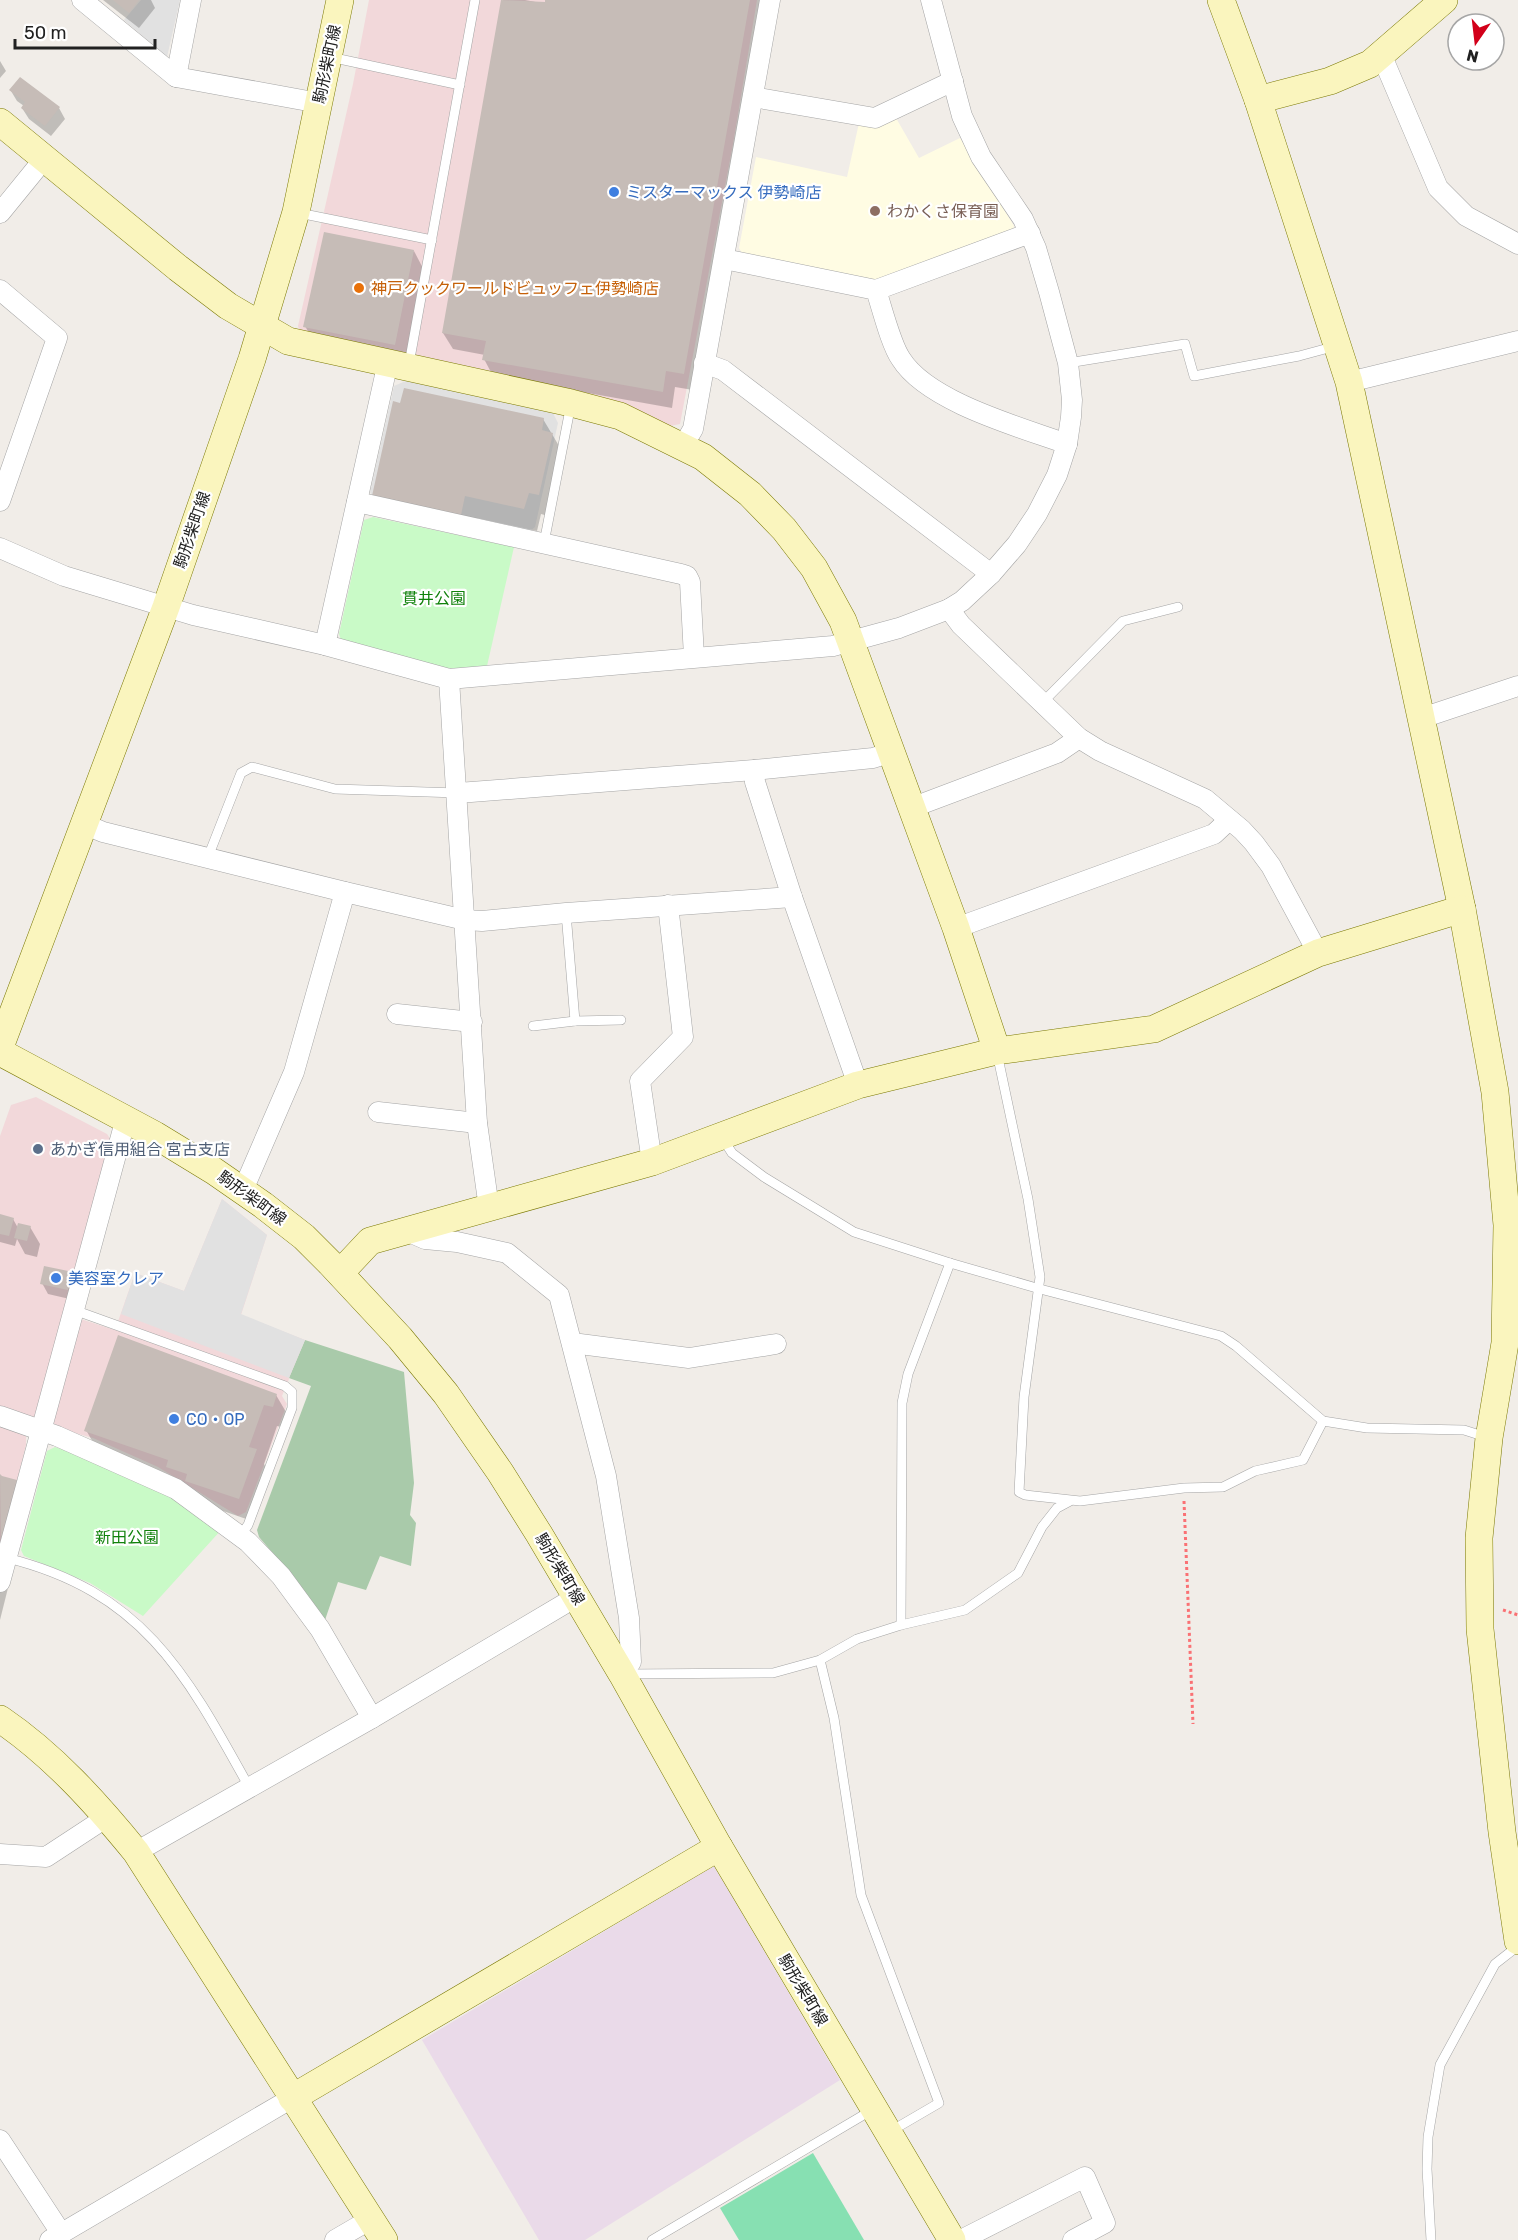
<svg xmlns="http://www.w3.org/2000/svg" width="1518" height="2240" font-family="Rubik,'Noto Sans JP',sans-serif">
<rect width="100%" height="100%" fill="#f1ede8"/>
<!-- commercial -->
<g fill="#f2d8da">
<polygon points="369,0 757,0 733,144 680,424 670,426 300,333 298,326 353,84"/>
<polygon points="36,1097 107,1134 111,1140 65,1314 115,1330 135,1273 184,1291 222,1199 267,1235 241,1315 305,1340 282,1396 287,1404 246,1512 238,1516 158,1467 93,1438 64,1430 26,1434 26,1445 0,1551 0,1136 11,1105"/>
</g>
<!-- industrial -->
<polygon fill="#eadae9" points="714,1866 840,2080 585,2240 539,2240 422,2040"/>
<!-- education -->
<polygon fill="#fffce3" points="896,118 919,158 960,138 1014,226 1012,232 876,280 743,255 739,248 756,157 847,177 859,123"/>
<!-- cemetery -->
<polygon fill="#a9caaa" points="305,1340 404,1372 414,1483 410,1515 416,1523 411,1566 380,1556 366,1590 338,1582 325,1620 296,1580 259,1537 257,1530 311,1386 289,1378"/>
<!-- park -->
<g fill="#c9fac7">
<polygon points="373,517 514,547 487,666 448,669 342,643 339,634 364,520"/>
<polygon points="55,1447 100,1462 149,1482 222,1529 143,1616 90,1583 24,1556 21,1550 47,1451"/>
</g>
<!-- pitch -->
<polygon fill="#87e0b2" points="813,2153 864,2240 739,2240 720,2208"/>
<!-- parking -->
<g fill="#e1e1e1">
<polygon points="141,0 180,0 167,57 124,20"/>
<polygon points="408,380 553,413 558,423 535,527 528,533 375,500 370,492 394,386"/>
<polygon points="222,1199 267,1235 241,1314 305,1340 289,1378 121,1314 135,1273 184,1291"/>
</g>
<!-- shadow -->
<g fill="#0003">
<polygon points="103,0 151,0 155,8 139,28"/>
<polygon points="503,0 525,0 546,4 547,0 762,0 693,390 675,387 672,408 493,376 484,359 485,355 453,349 443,333"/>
<polygon points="0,61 6,71 0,78"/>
<polygon points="11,91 59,108 65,119 51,136 29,119 22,108 24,106 17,101"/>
<polygon points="414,251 426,274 407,366 318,349 305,326"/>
<polygon points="543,419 565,456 552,517 541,514 537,531 477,518 473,537 387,518"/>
<polygon points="0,1216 13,1219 18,1228 30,1227 40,1244 37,1257 25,1254 17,1239 15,1246 0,1242"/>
<polygon points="72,1274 78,1285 74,1300 48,1294 42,1283"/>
<polygon points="276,1395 289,1417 285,1428 277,1426 264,1464 269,1473 252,1521 200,1503 99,1453 86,1430"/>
<polygon points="0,1476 16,1482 29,1504 0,1620"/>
</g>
<!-- building -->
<g fill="#c6bcb7">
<polygon points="113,0 139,0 129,13"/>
<polygon points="501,0 545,2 545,0 750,0 684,374 666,371 663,392 482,360 486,341 442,333"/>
<polygon points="20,77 60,107 45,126 21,108 25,102 9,90"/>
<polygon points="324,232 414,250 395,345 303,327"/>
<polygon points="404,388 544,418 542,430 553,433 539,495 529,493 524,509 465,496 461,515 372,496 393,401 400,403"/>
<polygon points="0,1214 14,1218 9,1236 0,1234"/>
<polygon points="18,1223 31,1226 27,1241 14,1238"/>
<polygon points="44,1266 73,1272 68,1290 40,1284"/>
<polygon points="118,1335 277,1394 273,1407 264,1405 249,1447 257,1449 239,1499 185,1481 187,1474 166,1467 168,1460 84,1431"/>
<polygon points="0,1474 2,1476 17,1480 1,1545"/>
</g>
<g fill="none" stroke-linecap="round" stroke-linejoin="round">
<defs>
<g id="lane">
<polyline points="330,57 460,85"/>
<polyline points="299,213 432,240"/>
<polyline points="1068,363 1185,344 1194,376 1299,356 1336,346"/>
<polyline points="409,364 475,0"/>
<polyline points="544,543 571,404"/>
<polyline points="1043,702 1123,621 1178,607"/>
<polyline points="208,857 241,773 252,767 335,789 458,793"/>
<polyline points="566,913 575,1021"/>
<polyline points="533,1026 575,1021 621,1020"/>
<polyline points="997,1053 1028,1199 1040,1277 1024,1397 1019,1492 1025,1495 1080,1501 1184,1488 1223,1487 1255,1471 1303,1460 1323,1421"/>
<polyline points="723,1139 732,1153 764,1177 854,1232 950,1263 1040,1289 1221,1336 1236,1346 1323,1421 1367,1428 1464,1430 1486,1437"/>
<polyline points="74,1310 285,1386 292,1392 292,1408 248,1525 240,1536"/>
<path d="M7,1558c136,34 179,115 242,229"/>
<polyline points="901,1625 902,1403 908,1374 950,1263"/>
<polyline points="820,1660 834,1718 861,1895 939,2103 891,2131"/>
<polyline points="627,1674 773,1673 820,1660 857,1639 901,1625 965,1610 1018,1573 1042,1527 1057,1508 1070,1501"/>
<polyline points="652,2240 872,2110"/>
<polyline points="1431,2240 1427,2169 1428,2137 1440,2065 1495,1964 1518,1946"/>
</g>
<g id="street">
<polyline points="82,0 176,77 319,103"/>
<polyline points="1381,54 1438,188 1466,216 1518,244"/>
<polyline points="176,77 191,0"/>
<polyline points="753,97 875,118 953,81"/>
<polyline points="0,213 44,159"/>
<path d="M724,259l152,31c6,18 15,55 25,69 27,43 119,68 166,85"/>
<polyline points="0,290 57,338 0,501"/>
<polyline points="876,290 1030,233"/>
<polyline points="704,363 723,370 991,574"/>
<polyline points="1349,382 1518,341"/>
<polyline points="683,446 693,429 770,0"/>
<polyline points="357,502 681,574 687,576 690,582 694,657"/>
<polyline points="0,548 64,576 193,615 325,645 449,679 833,646 899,628 949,609 962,601 991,574 1017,544 1037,514 1057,475 1067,444 1071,417 1072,400 1068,363 1049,292 1036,248 1023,219 981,157 962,116 931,0"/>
<polyline points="949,609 961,625 1079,738 1100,751 1205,799 1242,830 1254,843 1271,866 1318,953"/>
<polyline points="325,645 388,362"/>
<polyline points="449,679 477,1123 489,1208"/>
<polyline points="1422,718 1518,686"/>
<polyline points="754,770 755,782 792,897 858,1085"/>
<polyline points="458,793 754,770 873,758 892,752"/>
<polyline points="911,808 1057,753 1079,738"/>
<polyline points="84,824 103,832 345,892 465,920 482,921 566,913 792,897"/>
<polyline points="956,928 1214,834 1229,820"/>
<polyline points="397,1014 472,1022"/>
<polyline points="378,1112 477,1123"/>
<polyline points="652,1162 640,1081 683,1037 668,905"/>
<polyline points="243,1190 294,1072 345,892"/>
<polyline points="407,1231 425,1239 457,1242 507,1253 559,1295 606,1476 629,1618 631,1662 622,1674"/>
<polyline points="572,1343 689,1358 776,1344"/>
<polyline points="0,1416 57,1436 176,1489 248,1542 281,1576 320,1629 372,1718"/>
<polyline points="0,1582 126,1118"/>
<polyline points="136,1852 372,1718 576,1597"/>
<polyline points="0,1854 46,1857 107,1817"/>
<polyline points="0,2140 61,2233"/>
<polyline points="50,2240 292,2098"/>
<polyline points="335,2240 371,2219"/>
<polyline points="961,2240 1085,2177 1105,2223 1073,2240"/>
</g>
<g id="secondary">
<polyline points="1221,0 1258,100 1349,382 1462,909 1495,1092 1507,1225 1505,1343 1489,1438 1479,1538 1480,1629 1502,1832 1518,1941"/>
<polyline points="1258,100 1330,81 1370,64 1444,0"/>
<polyline points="0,122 178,268 228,306 288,341 571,403 620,416 703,457 750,494 784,529 814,568 843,621 956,928 997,1051"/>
<polyline points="0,1047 166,607 252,359 296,212 340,0"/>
<polyline points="0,1052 155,1135 214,1171 263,1205 304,1237 330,1263 400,1338 446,1394 500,1472 539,1534 622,1674 719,1847 952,2240"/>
<polyline points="340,1273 370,1241 652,1162 858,1085 997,1051 1154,1029 1318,953 1462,909"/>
<path d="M0,1719c53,36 96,84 136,133l248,388"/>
<polyline points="292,2098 719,1847"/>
</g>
</defs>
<!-- lane casing -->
<use href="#lane" stroke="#a5a5a5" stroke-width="10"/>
<!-- street casing -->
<use href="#street" stroke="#a5a5a5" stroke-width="21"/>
<!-- secondary casing -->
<use href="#secondary" stroke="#7b7905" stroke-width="28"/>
<!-- path -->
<g stroke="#fa7174" stroke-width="3" stroke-dasharray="3 3" stroke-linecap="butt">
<polyline points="1184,1501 1193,1724"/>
<polyline points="1503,1610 1518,1615"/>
</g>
<!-- lane -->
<use href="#lane" stroke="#fff" stroke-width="9"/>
<!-- street -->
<use href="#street" stroke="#fff" stroke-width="20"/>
<!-- secondary -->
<use href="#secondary" stroke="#faf5be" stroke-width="27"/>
</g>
<!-- markers -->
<g fill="#3f7fe0" stroke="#fff" stroke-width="2">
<circle cx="614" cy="192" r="6"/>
<circle cx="56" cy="1278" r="6"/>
<circle cx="174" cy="1419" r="6"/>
</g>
<circle fill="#8d6e63" stroke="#fff" stroke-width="2" cx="875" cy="211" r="6"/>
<circle fill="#e8710a" stroke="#fff" stroke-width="2" cx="359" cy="288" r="6"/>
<circle fill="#5c6f8a" stroke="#fff" stroke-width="2" cx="38" cy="1149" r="6"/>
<g text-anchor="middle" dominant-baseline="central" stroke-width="4.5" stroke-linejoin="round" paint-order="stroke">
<!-- street labels -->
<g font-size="16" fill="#212121" stroke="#fff">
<text transform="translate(327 64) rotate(-78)">駒形柴町線</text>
<text transform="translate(192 530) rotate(-71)">駒形柴町線</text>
<text transform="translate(252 1198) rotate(36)">駒形柴町線</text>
<text transform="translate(560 1569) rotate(59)">駒形柴町線</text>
<text transform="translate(803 1990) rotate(59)">駒形柴町線</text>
</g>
<!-- shop labels -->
<g font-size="16" fill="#366cbe" stroke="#fff" text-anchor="start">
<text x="626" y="192">ミスターマックス 伊勢崎店</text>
<text x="68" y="1278">美容室クレア</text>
<text x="186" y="1419">CO・OP</text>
</g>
<!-- education labels -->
<g font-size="16" fill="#785e54" stroke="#fff" text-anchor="start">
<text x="887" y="211">わかくさ保育園</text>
</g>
<!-- food labels -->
<g font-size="16" fill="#c56008" stroke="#fff" text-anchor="start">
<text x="371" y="288">神戸クックワールドビュッフェ伊勢崎店</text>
</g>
<!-- park labels -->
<g font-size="16" fill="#11820c" stroke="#fff">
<text x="434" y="598">貫井公園</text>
<text x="127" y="1537">新田公園</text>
</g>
<!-- service labels -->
<g font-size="16" fill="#4e5e75" stroke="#fff" text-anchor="start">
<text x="50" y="1149">あかぎ信用組合 宮古支店</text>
</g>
</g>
<!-- north arrow -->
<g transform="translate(1476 42) rotate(194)"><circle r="28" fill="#ffffff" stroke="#a6a6a6" stroke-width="1.5"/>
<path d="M0-4.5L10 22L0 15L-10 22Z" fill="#d2001a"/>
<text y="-9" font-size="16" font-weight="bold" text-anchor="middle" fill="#212121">N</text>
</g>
<!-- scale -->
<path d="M15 39v9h140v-9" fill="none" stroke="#212121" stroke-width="3"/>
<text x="24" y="39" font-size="18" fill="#212121" stroke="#ffffff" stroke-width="4.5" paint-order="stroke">50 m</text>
</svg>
